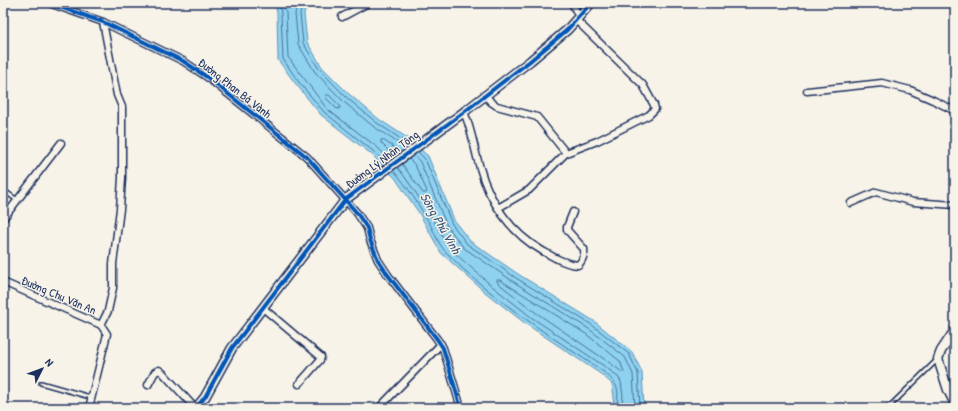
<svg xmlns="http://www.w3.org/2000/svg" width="958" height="411" font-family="'Patrick Hand',sans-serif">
<rect width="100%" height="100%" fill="#f7f3e8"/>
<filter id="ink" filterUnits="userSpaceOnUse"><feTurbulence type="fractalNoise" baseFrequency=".025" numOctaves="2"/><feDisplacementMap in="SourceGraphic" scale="8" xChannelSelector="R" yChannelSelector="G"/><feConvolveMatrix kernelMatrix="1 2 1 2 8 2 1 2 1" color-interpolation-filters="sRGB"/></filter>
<g filter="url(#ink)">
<!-- water -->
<polygon fill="#8fd2f0" stroke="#6191b6" points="275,3 308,3 304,14 307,42 322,67 350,95 380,120 409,139 428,156 455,222 470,241 518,274 594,321 632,352 642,372 644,408 612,408 614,397 612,384 602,375 526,324 486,293 441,253 419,213 395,178 371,154 321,115 295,83 278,60 277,13"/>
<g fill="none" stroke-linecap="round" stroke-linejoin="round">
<!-- shore -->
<g stroke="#497098" stroke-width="1">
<polyline points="279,3 281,13 283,59 298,81 324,112 373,151 386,163"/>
<polyline points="284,3 286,13 288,57 327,109 377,147 390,160"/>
<polyline points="298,3 295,14 298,44 315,72 344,102 374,127 406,148"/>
<polyline points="303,3 300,14 303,43 319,69 347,98 377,123 410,145"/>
<polygon points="326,95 329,95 340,106 340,108 337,109 326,98"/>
<polyline points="418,152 425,159 452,224 467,244 516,278 592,325 629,354 638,373 640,408"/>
<polyline points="414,155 420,162 447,226 464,248 514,282 589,329 625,357 633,374 635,408"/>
<polyline points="395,157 381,143 381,140 383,140 401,152"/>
<polyline points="402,164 423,193 426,193 427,191 415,165 409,159"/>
<polyline points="397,167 402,173 427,209 449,248 492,286 531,317 607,368 619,378 621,382 623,396 621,408"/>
<path d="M393,170c15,16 27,37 38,56 4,8 8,19 15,26 45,47 104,84 158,120 14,12 16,17 12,36"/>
<polygon points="497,280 500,280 586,334 620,361 624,372 622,372 610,363 535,312 498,283"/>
</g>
<defs>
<g id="lane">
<polyline points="3,190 17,200"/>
<polyline points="41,383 90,397"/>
<polyline points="886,408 891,405 937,360"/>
</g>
<g id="street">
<polyline points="49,3 103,22 183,61 207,77 307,157 357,213 367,228 370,240 378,260 388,275 437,339 443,348 461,408"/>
<polyline points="572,3 579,17"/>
<polyline points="342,17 368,3"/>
<polyline points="807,91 882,83 910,90 933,100 955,111"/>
<polyline points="485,95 491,102 497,106 537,117 566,153"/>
<path d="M464,112c8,18 10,37 16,56 9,33 31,65 61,82 11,6 23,14 37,15 4,-3 7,-11 6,-16l-17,-19v-3l6,-15"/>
<polyline points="851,203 876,192 913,202 955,205"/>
<polyline points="498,208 529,190 566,153 597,141 649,115 655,109 654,105 643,85 576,20"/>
<polyline points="3,219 61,143"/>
<polyline points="3,282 101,325 107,334 89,408"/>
<polyline points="263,308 321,357 320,360 299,384"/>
<polyline points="101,325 108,311 113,288 113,264 120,209 122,178 122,107 117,95 103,22"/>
<polyline points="148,385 155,372 159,370 163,373 195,408"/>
<polyline points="379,408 441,344"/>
</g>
<g id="secondary">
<polyline points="955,330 941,351 938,359 948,390 955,404"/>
<polyline points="196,408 205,397 232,348 346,199 464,112 530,61 567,30 591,3"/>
</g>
</defs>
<!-- lane casing -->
<use href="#lane" stroke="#1b2f5e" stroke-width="6"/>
<!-- street casing -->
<use href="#street" stroke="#1b2f5e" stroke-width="9"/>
<!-- secondary casing -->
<use href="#secondary" stroke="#1b2f5e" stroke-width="11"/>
<!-- lane -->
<use href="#lane" stroke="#f7f3e8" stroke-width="3"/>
<!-- street -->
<use href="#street" stroke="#f7f3e8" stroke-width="6"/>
<!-- secondary -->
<use href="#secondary" stroke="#f7f3e8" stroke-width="8"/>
<defs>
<g id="cycleway">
<polyline points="49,3 103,22 183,61 207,77 307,157 357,213 367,228 370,240 378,260 388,275 437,339 443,348 461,408"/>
<polyline points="196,408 205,397 232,348 346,199 464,112 530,61 567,30 591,3"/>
</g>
</defs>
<!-- cycleway casing -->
<use href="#cycleway" stroke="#f7f3e8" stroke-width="6"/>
<!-- cycleway -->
<use href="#cycleway" stroke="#0057b8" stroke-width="4"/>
</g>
</g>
<g text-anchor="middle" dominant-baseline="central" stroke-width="3" stroke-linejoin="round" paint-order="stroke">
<!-- street labels -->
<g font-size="12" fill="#1b2f5e" stroke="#f7f3e8">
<text transform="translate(235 88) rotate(38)">Đường Phan Bá Vành</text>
<text transform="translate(382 159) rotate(-37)">Đường Lý Nhân Tông</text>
<text transform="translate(59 295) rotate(23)">Đường Chu Văn An</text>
</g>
<!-- water labels -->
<g font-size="13" font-style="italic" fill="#385882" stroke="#f7f3e8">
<text transform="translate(441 223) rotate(60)">Sông Phú Vinh</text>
</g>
</g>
<!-- margin -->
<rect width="958" height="411" fill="none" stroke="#f7f3e8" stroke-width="16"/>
<rect x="8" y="8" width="942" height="395" fill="none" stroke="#1b2f5e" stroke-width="1.5" filter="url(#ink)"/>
<!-- north arrow -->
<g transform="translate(42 369) rotate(48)" stroke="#f7f3e8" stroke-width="3" paint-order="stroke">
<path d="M0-3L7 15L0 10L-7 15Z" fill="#1b2f5e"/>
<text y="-6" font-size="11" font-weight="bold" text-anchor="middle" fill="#1b2f5e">N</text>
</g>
</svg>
